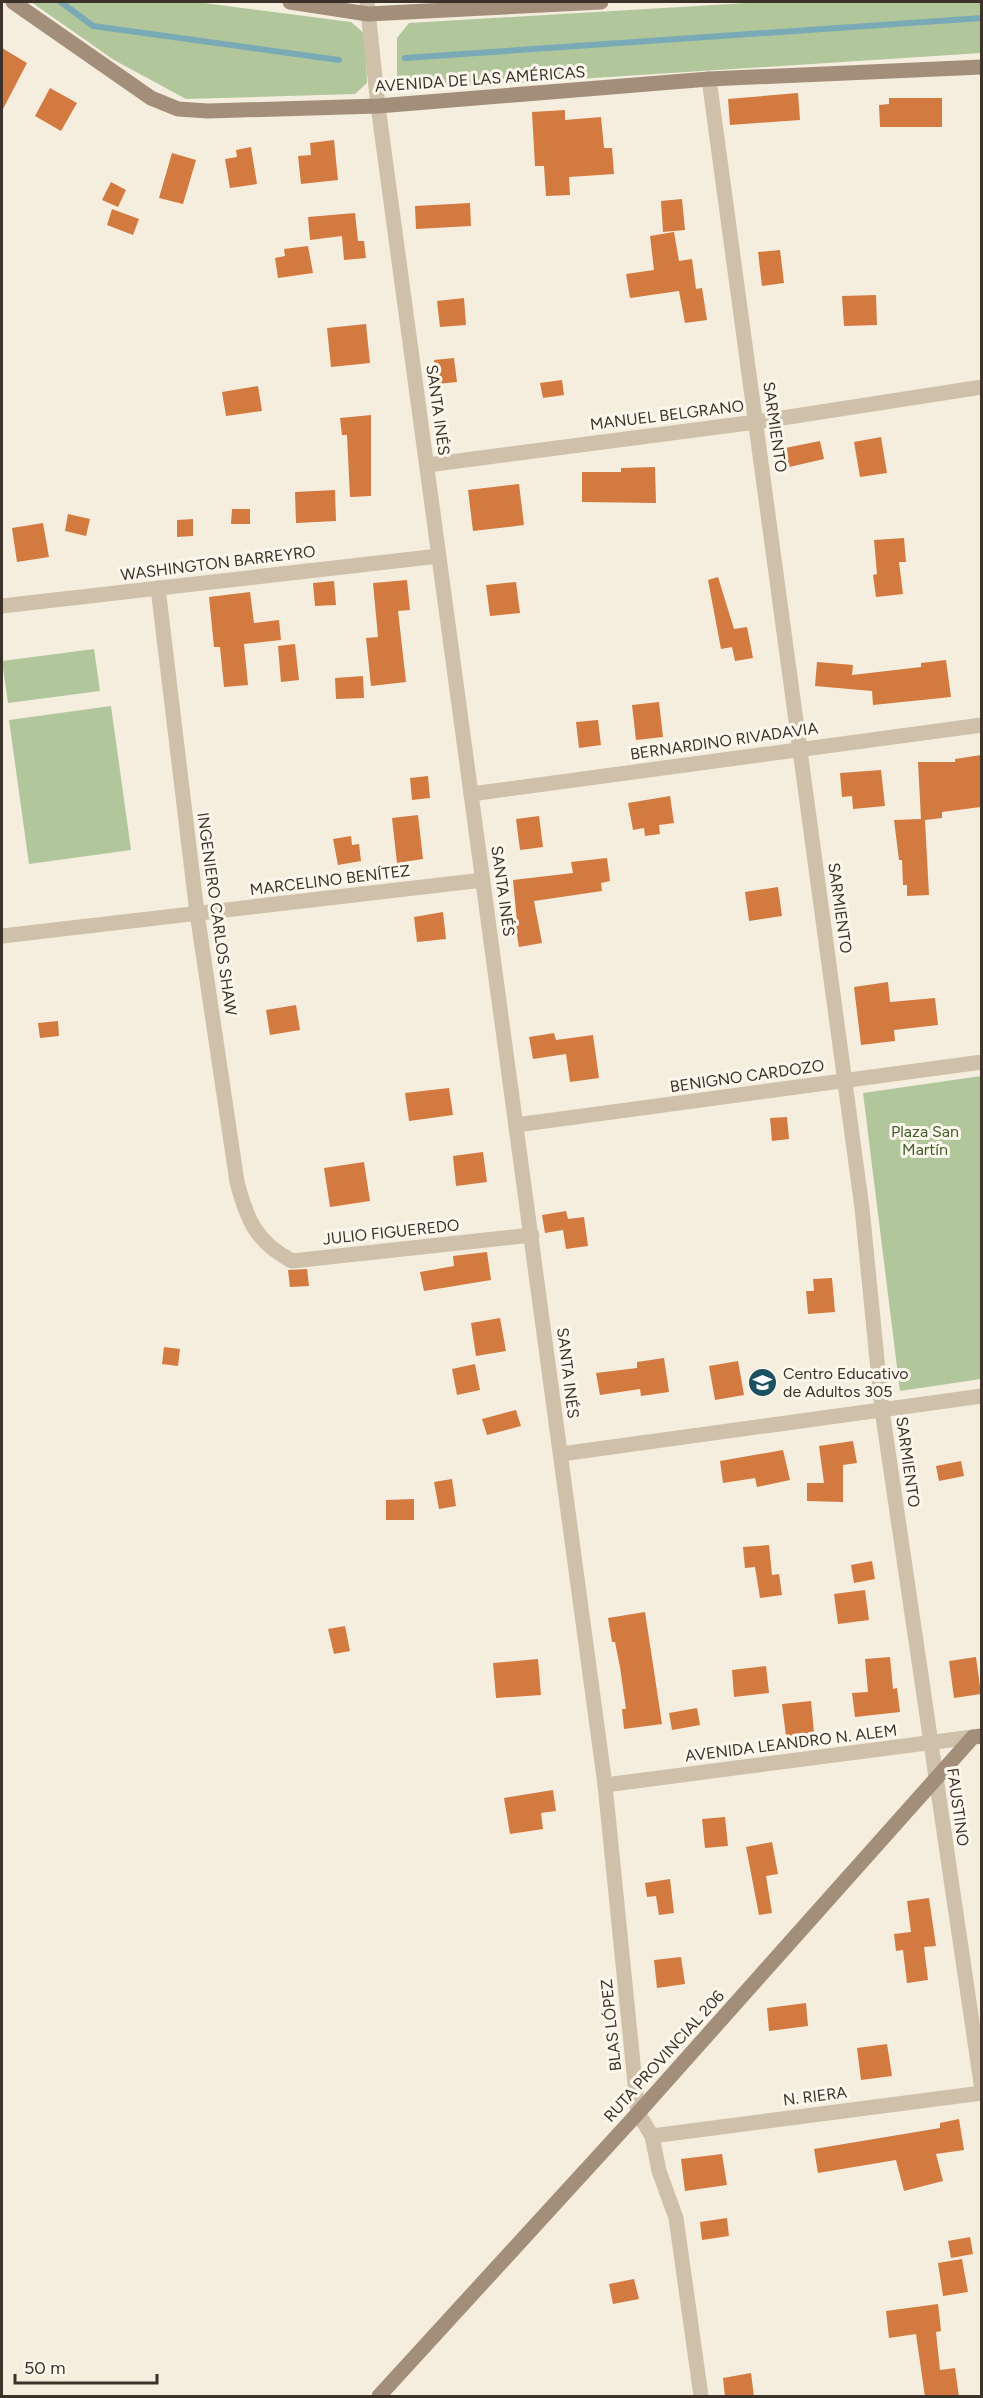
<svg xmlns="http://www.w3.org/2000/svg" width="983" height="2398" font-family="Figtree,sans-serif">
<rect width="100%" height="100%" fill="#f5eedf"/>
<!-- green -->
<g fill="#b2c69c">
<polygon points="31,2 196,2 351,22 365,34 367,83 355,94 186,99 114,60"/>
<polygon points="764,2 981,2 981,53 423,89 397,81 397,38 409,23"/>
<polygon points="94,649 100,691 8,703 2,661"/>
<polygon points="111,706 131,850 29,864 9,720"/>
<polygon points="981,1076 981,1379 900,1391 863,1093"/>
</g>
<g fill="none" stroke-linecap="round" stroke-linejoin="round">
<!-- stream -->
<g stroke="#7aaab6" stroke-width="6">
<polyline points="61,2 93,26 339,60"/>
<polyline points="405,58 982,18"/>
</g>
</g>
<!-- building -->
<g fill="#d27a40">
<polygon points="2,48 27,63 2,111"/>
<polygon points="50,88 77,103 61,131 35,116"/>
<polygon points="798,93 800,120 730,125 728,99"/>
<polygon points="889,98 942,98 942,127 880,127 879,105 889,104"/>
<polygon points="565,110 565,120 601,117 604,148 612,148 614,174 569,177 570,195 546,196 544,166 535,166 532,112"/>
<polygon points="334,140 338,180 301,184 298,156 311,155 310,143"/>
<polygon points="251,147 257,184 230,188 225,159 237,157 236,150"/>
<polygon points="172,153 196,160 183,204 159,198"/>
<polygon points="111,182 126,190 118,207 102,200"/>
<polygon points="682,199 685,230 663,232 661,201"/>
<polygon points="470,203 471,226 416,229 415,206"/>
<polygon points="112,209 139,219 133,235 107,225"/>
<polygon points="355,213 358,241 364,241 366,258 344,260 342,236 310,240 308,217"/>
<polygon points="674,232 679,261 692,259 696,289 702,288 707,320 685,323 679,291 630,298 626,274 654,270 650,236"/>
<polygon points="308,246 313,273 278,278 275,258 285,256 284,249"/>
<polygon points="780,250 784,283 762,286 758,252"/>
<polygon points="876,295 877,325 844,326 842,296"/>
<polygon points="464,298 466,325 440,327 437,301"/>
<polygon points="366,324 370,363 331,367 327,328"/>
<polygon points="454,358 457,382 437,384 434,360"/>
<polygon points="562,380 564,395 543,398 540,383"/>
<polygon points="258,386 262,411 226,416 222,392"/>
<polygon points="371,415 371,496 350,497 347,435 342,435 340,418"/>
<polygon points="881,437 887,473 860,477 854,442"/>
<polygon points="820,441 824,459 789,467 785,448"/>
<polygon points="655,467 656,503 582,502 582,472 621,472 621,468"/>
<polygon points="519,484 524,525 473,531 468,490"/>
<polygon points="335,490 336,521 296,523 295,492"/>
<polygon points="232,509 250,509 250,524 231,524"/>
<polygon points="68,514 90,519 86,536 65,531"/>
<polygon points="193,519 193,536 177,537 177,520"/>
<polygon points="43,523 49,557 17,562 12,528"/>
<polygon points="904,538 906,562 899,562 903,594 876,597 873,575 877,574 874,540"/>
<polygon points="718,577 734,629 747,627 753,658 735,661 732,647 721,649 708,580"/>
<polygon points="407,580 410,610 398,611 406,682 371,686 366,638 378,637 373,583"/>
<polygon points="334,581 336,605 315,606 313,583"/>
<polygon points="516,582 520,613 490,616 486,585"/>
<polygon points="250,592 254,623 279,620 281,640 244,644 248,685 224,687 220,647 214,647 209,597"/>
<polygon points="295,644 299,680 281,682 278,646"/>
<polygon points="946,660 951,697 873,705 872,691 815,686 817,662 853,665 852,675 921,667 921,663"/>
<polygon points="363,676 364,698 336,699 335,678"/>
<polygon points="659,702 663,737 636,740 632,705"/>
<polygon points="598,720 601,745 579,748 576,722"/>
<polygon points="981,755 981,807 942,812 942,818 925,820 929,895 907,896 907,885 903,885 902,860 899,860 894,820 921,819 918,762 955,762 955,759"/>
<polygon points="881,770 885,806 853,809 852,796 842,797 840,773"/>
<polygon points="428,776 430,798 412,800 410,778"/>
<polygon points="670,796 674,823 659,825 660,834 645,836 644,828 633,830 628,803"/>
<polygon points="418,815 423,859 397,863 392,818"/>
<polygon points="539,816 543,847 520,850 516,819"/>
<polygon points="351,836 352,845 359,844 361,861 338,865 333,839"/>
<polygon points="607,858 610,881 601,883 602,891 534,901 542,943 519,947 515,923 517,922 513,880 573,873 571,862"/>
<polygon points="778,887 782,916 749,921 745,892"/>
<polygon points="443,912 446,939 417,942 414,917"/>
<polygon points="888,982 890,1002 935,998 938,1025 894,1030 895,1041 861,1045 854,987"/>
<polygon points="296,1005 300,1030 270,1035 266,1010"/>
<polygon points="58,1021 59,1036 40,1038 38,1023"/>
<polygon points="554,1033 556,1040 593,1035 599,1078 570,1082 566,1054 533,1059 529,1037"/>
<polygon points="449,1088 453,1115 409,1121 405,1093"/>
<polygon points="787,1117 789,1139 772,1141 770,1118"/>
<polygon points="483,1152 487,1182 456,1186 453,1156"/>
<polygon points="364,1162 370,1201 330,1207 324,1168"/>
<polygon points="566,1211 568,1219 584,1217 588,1246 566,1249 563,1230 545,1233 542,1215"/>
<polygon points="487,1252 491,1280 424,1291 420,1272 454,1266 453,1256"/>
<polygon points="307,1269 309,1286 290,1287 288,1270"/>
<polygon points="832,1278 835,1312 808,1314 806,1291 814,1291 813,1279"/>
<polygon points="500,1318 506,1351 476,1356 471,1323"/>
<polygon points="164,1347 180,1349 178,1366 162,1364"/>
<polygon points="664,1358 669,1392 641,1396 640,1389 600,1395 596,1373 637,1368 637,1362"/>
<polygon points="738,1361 744,1395 715,1400 709,1366"/>
<polygon points="475,1364 480,1390 457,1395 452,1369"/>
<polygon points="516,1410 521,1426 487,1435 482,1419"/>
<polygon points="853,1441 857,1463 843,1465 843,1502 807,1501 807,1483 824,1483 819,1446"/>
<polygon points="783,1450 790,1480 757,1487 755,1478 723,1483 720,1461"/>
<polygon points="961,1461 964,1476 939,1481 936,1466"/>
<polygon points="452,1479 456,1506 439,1509 434,1482"/>
<polygon points="414,1499 414,1520 386,1520 386,1500"/>
<polygon points="769,1545 772,1575 779,1574 782,1595 760,1598 755,1567 745,1568 743,1547"/>
<polygon points="872,1561 875,1579 854,1583 851,1565"/>
<polygon points="865,1590 869,1620 838,1624 834,1594"/>
<polygon points="645,1612 662,1724 624,1729 622,1709 626,1709 620,1667 615,1642 612,1642 608,1618"/>
<polygon points="345,1626 350,1651 334,1654 328,1629"/>
<polygon points="890,1657 893,1689 897,1688 900,1712 855,1717 852,1693 868,1692 865,1659"/>
<polygon points="976,1657 981,1694 954,1698 949,1661"/>
<polygon points="538,1659 541,1695 496,1698 493,1663"/>
<polygon points="766,1666 769,1693 734,1697 732,1670"/>
<polygon points="811,1701 814,1733 786,1736 782,1704"/>
<polygon points="697,1708 700,1725 672,1730 669,1713"/>
<polygon points="553,1790 556,1811 541,1813 543,1829 510,1834 504,1798"/>
<polygon points="725,1817 728,1846 705,1848 702,1819"/>
<polygon points="772,1842 778,1874 766,1876 772,1913 759,1915 746,1847"/>
<polygon points="670,1879 674,1913 659,1915 656,1896 647,1897 645,1883"/>
<polygon points="929,1898 936,1946 924,1947 928,1980 907,1983 903,1950 896,1951 894,1934 911,1932 907,1901"/>
<polygon points="681,1957 685,1984 657,1988 654,1960"/>
<polygon points="806,2003 808,2026 769,2031 767,2008"/>
<polygon points="887,2044 892,2076 861,2080 857,2048"/>
<polygon points="959,2119 964,2150 936,2154 943,2181 904,2191 896,2160 818,2173 814,2149 940,2128 940,2123"/>
<polygon points="722,2154 727,2185 685,2191 681,2159"/>
<polygon points="727,2218 729,2236 702,2240 700,2222"/>
<polygon points="970,2237 973,2254 951,2258 948,2241"/>
<polygon points="962,2259 968,2292 943,2296 938,2263"/>
<polygon points="634,2279 639,2299 613,2304 609,2284"/>
<polygon points="938,2304 941,2331 936,2332 940,2370 955,2368 959,2397 925,2397 916,2334 889,2338 886,2311"/>
<polygon points="751,2373 754,2397 725,2397 723,2378"/>
</g>
<g fill="none" stroke-linecap="round" stroke-linejoin="round">
<!-- minor -->
<g stroke="#cfc0a9" stroke-width="15">
<polyline points="367,2 378,106 605,1785 638,2113 652,2136 659,2171 676,2218 701,2396"/>
<polyline points="709,79 862,1208 882,1410 982,2090"/>
<polyline points="427,465 756,422 982,387"/>
<path d="M158,588l39,325 40,269c10,38 19,60 55,79l240,-26"/>
<polyline points="2,606 439,556"/>
<polyline points="471,794 982,725"/>
<polyline points="2,936 483,880"/>
<polyline points="516,1125 982,1062"/>
<polyline points="561,1454 982,1396"/>
<polyline points="605,1785 973,1737"/>
<polyline points="652,2136 982,2093"/>
</g>
<!-- secondary -->
<g stroke="#a38f79" stroke-width="15">
<polyline points="13,2 151,98 178,109 208,111 378,106 709,79 982,67"/>
<polyline points="290,2 368,14 601,2"/>
<polyline points="379,2396 638,2113 973,1737 982,1736"/>
</g>
</g>
<!-- icons -->
<defs>
<symbol id="school-disc" viewBox="-11 -11 22 22"><circle r="9.5" fill="#1a5262" stroke="#fcf7ec"/><path d="M0-5L7-2L0 1L-7-2ZM-4 1L0 2.5L4 1V4Q0 6-4 4Z" fill="#fff"/></symbol>
</defs>
<g fill-rule="evenodd">
<use href="#school-disc" x="746" y="1366" width="33" height="33"/>
</g>
<g text-anchor="middle" dominant-baseline="central" stroke-width="6" stroke-linejoin="round" paint-order="stroke">
<!-- street labels -->
<g font-size="16" fill="#3c3229" stroke="#fcf7ec">
<text transform="translate(480 79) rotate(-4)">AVENIDA DE LAS AMÉRICAS</text>
<text transform="translate(438 410) rotate(82)">SANTA INÉS</text>
<text transform="translate(667 415) rotate(-7)">MANUEL BELGRANO</text>
<text transform="translate(775 427) rotate(82)">SARMIENTO</text>
<text transform="translate(218 563) rotate(-7)">WASHINGTON BARREYRO</text>
<text transform="translate(724 741) rotate(-8)">BERNARDINO RIVADAVIA</text>
<text transform="translate(330 880) rotate(-7)">MARCELINO BENÍTEZ</text>
<text transform="translate(503 891) rotate(82)">SANTA INÉS</text>
<text transform="translate(840 908) rotate(82)">SARMIENTO</text>
<text transform="translate(217 914) rotate(82)">INGENIERO CARLOS SHAW</text>
<text transform="translate(747 1076) rotate(-8)">BENIGNO CARDOZO</text>
<text transform="translate(391 1232) rotate(-6)">JULIO FIGUEREDO</text>
<text transform="translate(568 1373) rotate(83)">SANTA INÉS</text>
<text transform="translate(908 1462) rotate(82)">SARMIENTO</text>
<text transform="translate(791 1743) rotate(-7)">AVENIDA LEANDRO N. ALEM</text>
<text transform="translate(958 1807) rotate(82)">FAUSTINO</text>
<text transform="translate(611 2025) rotate(-96)">BLAS LÓPEZ</text>
<text transform="translate(664 2056) rotate(-48)">RUTA PROVINCIAL 206</text>
<text transform="translate(815 2096) rotate(-7)">N. RIERA</text>
</g>
<!-- park labels -->
<g font-size="16" fill="#425d2a" stroke="#fcf7ec">
<text x="925" y="1131">Plaza San<tspan x="925" dy="18">Martín</tspan></text>
</g>
<!-- poi labels -->
<g font-size="16" fill="#3c3229" stroke="#fcf7ec" text-anchor="start">
<text x="783" y="1373">Centro Educativo<tspan x="783" dy="18">de Adultos 305</tspan></text>
</g>
</g>
<!-- border -->
<rect width="983" height="2398" fill="none" stroke="#3c3229" stroke-width="6"/>
<!-- scale -->
<path d="M15 2374v9h142v-9" fill="none" stroke="#3c3229" stroke-width="3"/>
<text x="24" y="2374" font-size="18" fill="#3c3229" stroke="#fcf7ec" stroke-width="4.5" paint-order="stroke">50 m</text>
</svg>
